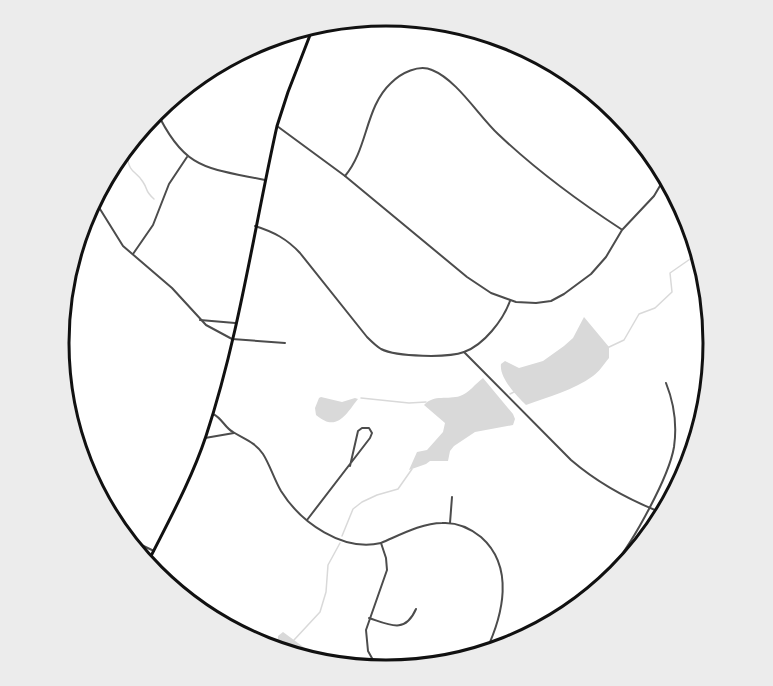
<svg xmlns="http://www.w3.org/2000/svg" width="773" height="686" font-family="'Source Sans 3',sans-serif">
<rect width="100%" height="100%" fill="#fff"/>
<!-- water -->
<g fill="#d9d9d9">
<path d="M584,317l25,30v11c-5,6 -10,14 -16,18 -19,14 -45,21 -67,29 -9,-9 -27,-27 -25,-41l4,-3 14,7 24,-7 21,-15 9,-8z"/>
<path d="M483,378l30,36 2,5 -2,6 -38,7 -21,14 -4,5 -2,10h-18l-4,3 -17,6 8,-18 10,-2 16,-18 2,-9 -21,-18c10,-11 24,-5 36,-9 8,-2 16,-13 23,-18z"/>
<path d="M321,397l21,5 13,-4 3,1c-12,15 -21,34 -42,16l-1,-7 4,-10z"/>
<polygon points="283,632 317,657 277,649 278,636"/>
</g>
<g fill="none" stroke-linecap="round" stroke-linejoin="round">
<!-- stream -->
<g stroke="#d9d9d9" stroke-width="1.5">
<path d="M125,156h2c3,19 8,13 16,26 6,9 1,8 11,17"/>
<polyline points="607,348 624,340 639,314 655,308 672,292 670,273 693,257"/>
<polyline points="713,353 713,333"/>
<polyline points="510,394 516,391"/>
<polyline points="361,398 409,403 426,402"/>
<polyline points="342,536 353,509 362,502 377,495 398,489 412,469"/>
<polyline points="294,640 320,612 326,592 328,565 340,543"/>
</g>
<!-- minor -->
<g stroke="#4c4c4c" stroke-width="2">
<path d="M156,110c28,60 50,58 109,70"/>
<polyline points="277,126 345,176 467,277 491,293 516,302 536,303 551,301 564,294 591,274 606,257 622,230 654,196 664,179"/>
<path d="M345,176c23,-27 20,-69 46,-93 10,-10 28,-19 41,-13 25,10 46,45 66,64 37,35 80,67 123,95"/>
<polyline points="95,201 123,246 172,288 206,325 232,339 285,343"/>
<path d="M255,226c19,6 32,13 45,27l67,84c4,4 9,9 14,12 16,8 67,9 83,3 20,-7 39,-32 46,-51"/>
<polyline points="133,254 153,225 169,184 187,157"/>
<polyline points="200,320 235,323"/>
<path d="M464,352l107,108c28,24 56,39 89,52"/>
<path d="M213,414c9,4 12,14 20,18 11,7 22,10 30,22 7,11 11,25 18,37 20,32 62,61 100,52"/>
<polyline points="205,438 234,433"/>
<polyline points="307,520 370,438 372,433 369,428 362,428 358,431 350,466"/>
<polyline points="450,523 452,497"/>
<polyline points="131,540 154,551"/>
<path d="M613,566c20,-24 56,-89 61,-119 3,-21 0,-44 -8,-64"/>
<path d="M369,618c21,7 36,16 47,-9"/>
<path d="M378,669l-10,-18 -2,-21 21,-60 -1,-12 -5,-15c19,-8 41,-20 61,-20 14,-1 28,5 39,14 34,30 22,78 5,114"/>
</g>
<!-- secondary -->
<path stroke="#111" stroke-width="3" d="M147,564c21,-42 44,-83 59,-128 33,-100 48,-207 71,-310l11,-34 24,-62"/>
</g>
<!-- crop -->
<path d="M0 0H773V686H0ZM69 343a317 317 0 1 1 634 0a317 317 0 1 1-634 0Z" fill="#ececec" fill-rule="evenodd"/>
<path fill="none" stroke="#111" stroke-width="3" d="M69 343a317 317 0 1 1 634 0a317 317 0 1 1-634 0Z"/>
</svg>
